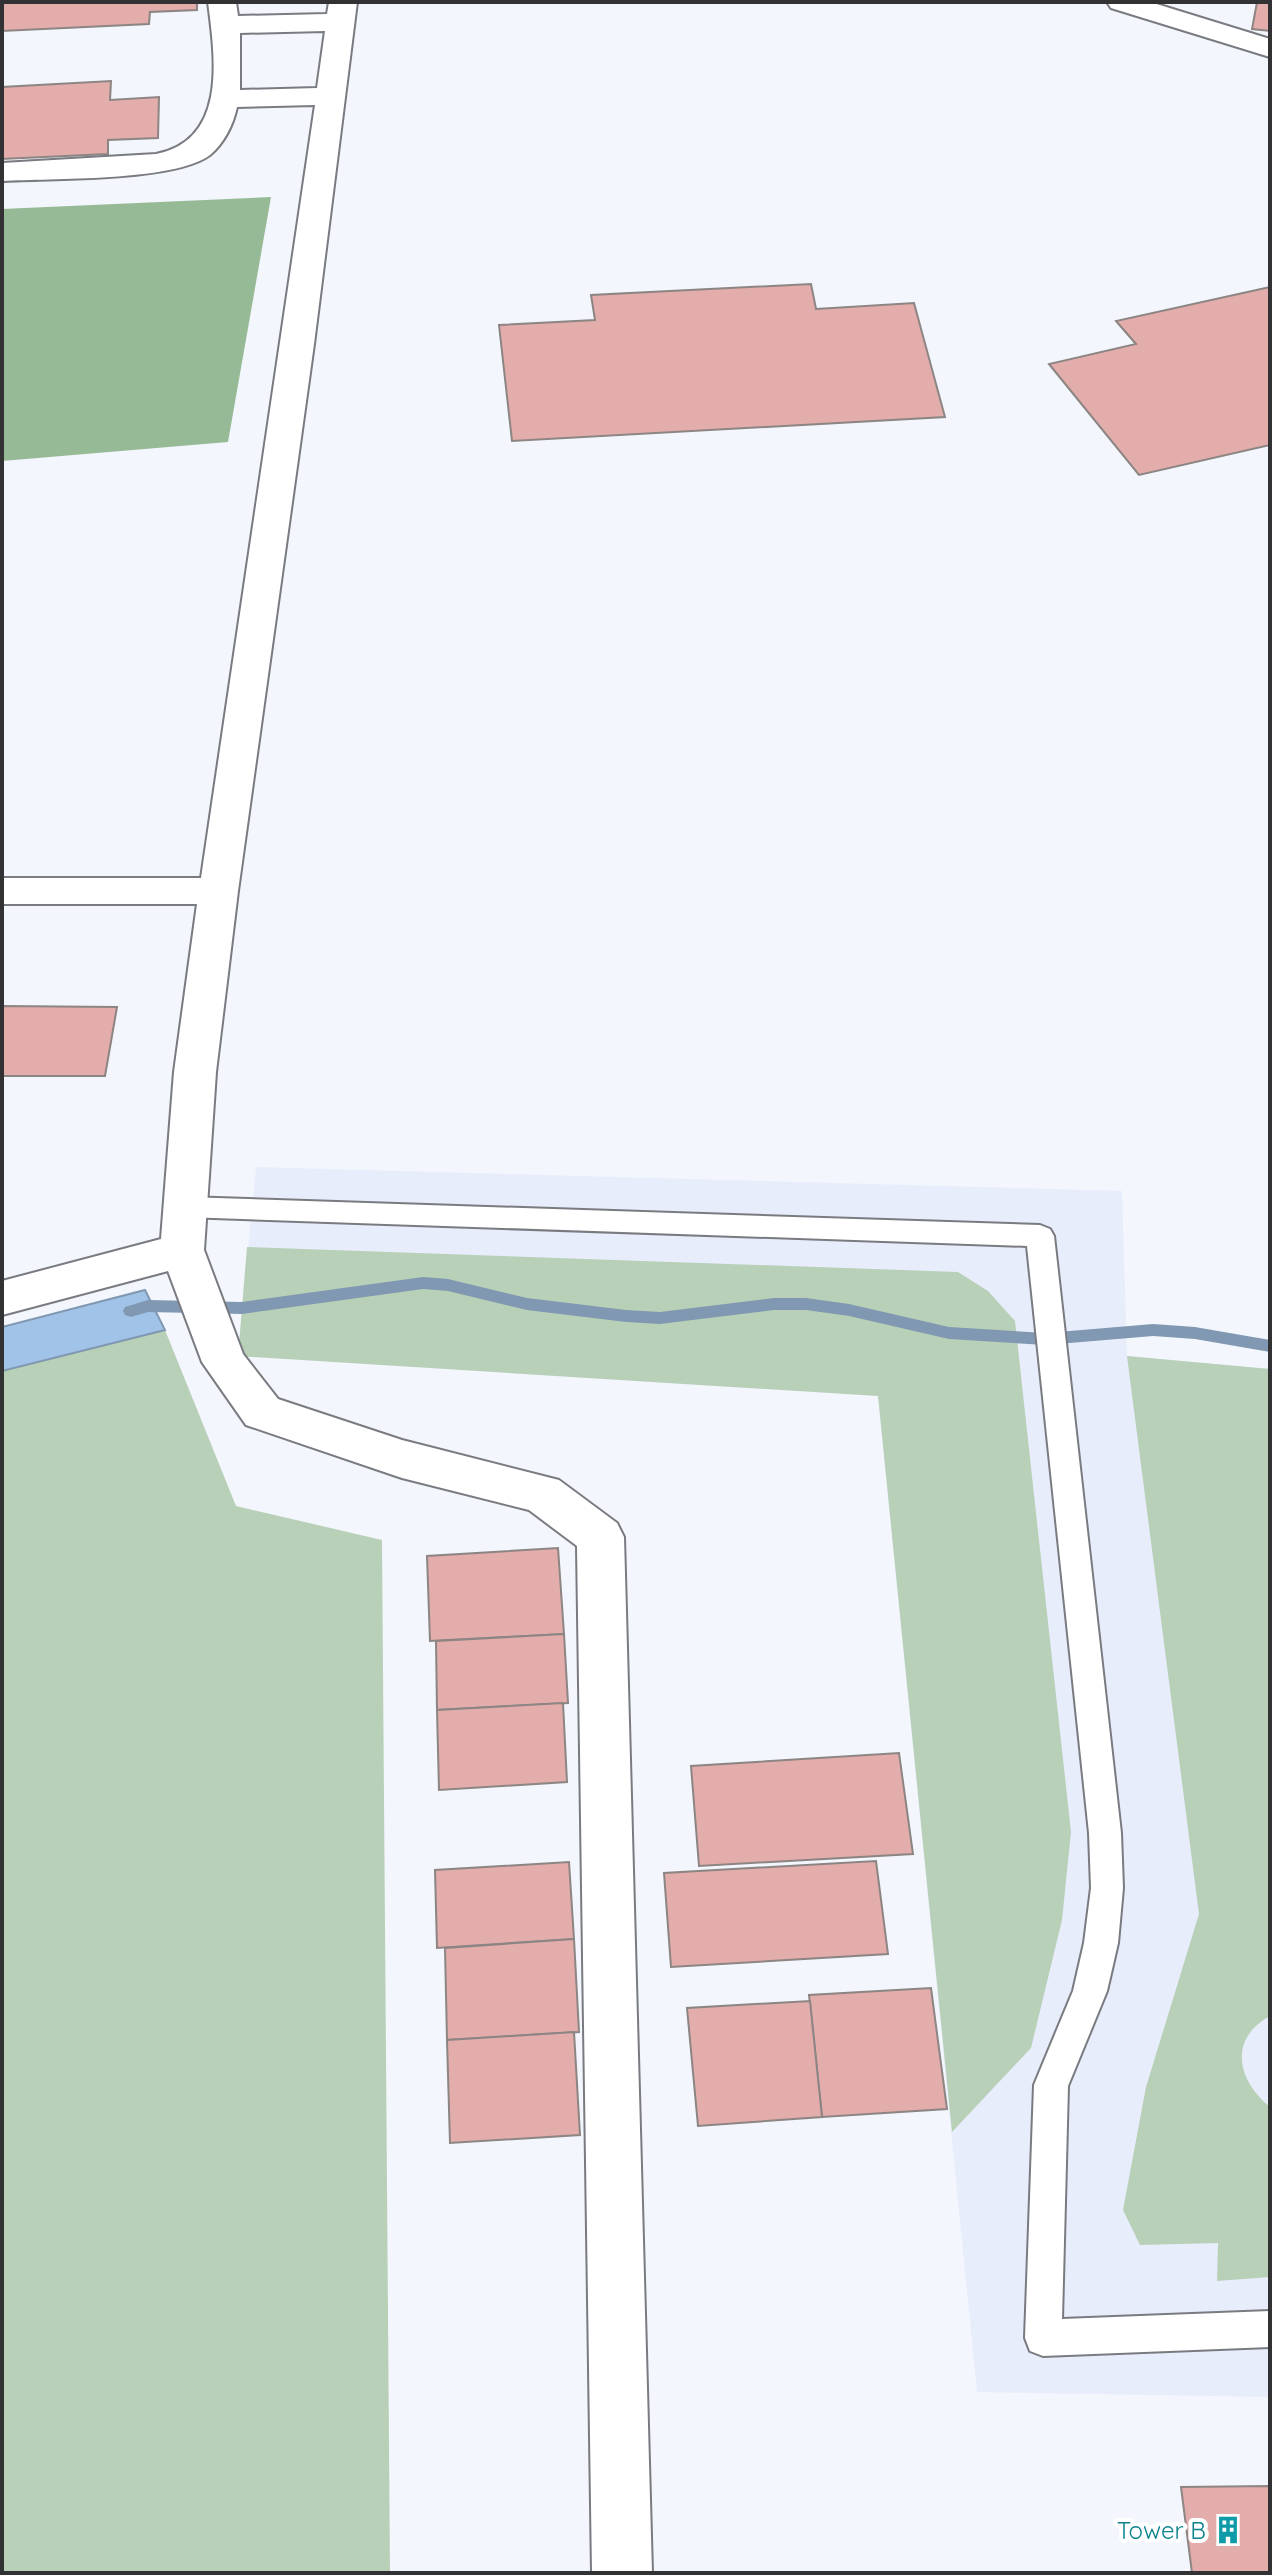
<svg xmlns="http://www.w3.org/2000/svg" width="1272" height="2575" font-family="Quicksand,sans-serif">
<rect width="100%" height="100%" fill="#f3f6fc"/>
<!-- built -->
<polygon fill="#e8edfb" points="256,1167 1122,1191 1127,1356 1270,1369 1270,2397 977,2392 878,1396 238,1356"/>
<!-- green -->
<g fill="#b8d0b7">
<polygon points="247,1247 958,1272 988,1291 1015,1321 1071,1832 1062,1920 1031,2048 952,2132 878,1396 238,1356"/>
<polygon points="165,1330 236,1506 382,1540 390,2573 2,2573 2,1371"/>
<path d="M1127,1356l143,13v647c-42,23 -33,64 0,91v170l-53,4 1,-38 -78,2 -17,-35 23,-123 53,-173z"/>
</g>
<!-- forest -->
<polygon fill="#97ba96" points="271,197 228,442 2,461 2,209"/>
<!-- water -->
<polygon fill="#a1c3e7" stroke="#8098b2" stroke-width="2" points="145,1290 165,1330 2,1371 2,1327"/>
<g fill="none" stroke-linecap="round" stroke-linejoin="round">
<!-- stream -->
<polygon fill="#8098b2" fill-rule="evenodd" points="423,1277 448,1279 527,1298 626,1310 660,1312 774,1298 806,1298 849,1304 949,1327 1046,1333 1153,1324 1195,1327 1270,1340 1270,1352 1195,1339 1153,1336 1046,1345 949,1339 849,1316 806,1310 774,1310 660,1324 626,1322 527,1310 448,1291 423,1289 242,1314 148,1312 131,1317 125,1315 123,1311 125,1307 148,1300 242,1302"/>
</g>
<!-- building -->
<g fill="#e2adaa" stroke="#8c8584" stroke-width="2">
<polygon points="2,2 197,2 197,10 150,12 149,24 2,31"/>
<polygon points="1257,2 1270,3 1270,31 1252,29"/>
<polygon points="111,81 110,100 159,97 158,138 108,140 108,154 2,159 2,87"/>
<polygon points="811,284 816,309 914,303 945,417 512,441 499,325 595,320 591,295"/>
<polygon points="1270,287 1270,445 1139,475 1049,364 1136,344 1116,321"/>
<polygon points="2,1006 117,1007 105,1076 2,1076"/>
<polygon points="558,1548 564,1634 430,1641 427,1556"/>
<polygon points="564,1634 568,1703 437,1710 436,1641"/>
<polygon points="563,1703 567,1782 439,1790 437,1710"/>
<polygon points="899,1753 913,1854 699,1866 691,1766"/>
<polygon points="876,1861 888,1954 671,1967 664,1873"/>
<polygon points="569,1862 574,1939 437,1948 435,1870"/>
<polygon points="574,1939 579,2032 447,2040 445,1948"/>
<polygon points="931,1988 947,2109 822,2117 809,1995"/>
<polygon points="810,2001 822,2117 698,2126 687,2008"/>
<polygon points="574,2032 580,2135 450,2143 447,2040"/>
<polygon points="1270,2486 1270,2573 1192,2573 1181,2487"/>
</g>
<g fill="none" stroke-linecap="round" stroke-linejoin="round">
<defs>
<polygon id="service" points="185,1197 1040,1225 1050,1229 1054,1236 1121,1833 1123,1888 1118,1943 1107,1991 1068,2086 1062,2319 1270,2311 1270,2347 1043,2356 1030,2351 1025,2338 1034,2085 1073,1991 1084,1943 1091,1888 1089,1833 1027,1246 185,1217 175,1214 171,1207 175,1200"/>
<g id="minor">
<path d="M208,2h28l2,14 89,-2 2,-12h28l-43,342 -76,547 -22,181 -12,178 39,104 35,45 124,41 157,40 58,43 7,14 28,1036h-60l-15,-1027 -48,-36 -127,-32 -156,-53 -44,-63 -34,-91 -166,44v-34l159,-42 13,-167 23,-168h-195v-26h199l114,-773 -78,2c-4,18 -13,36 -27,48 -36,27 -160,23 -208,26v-18l154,-9c72,-14 59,-97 52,-152zM325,31l-8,57 -77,2v-57z"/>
<polygon points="1107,2 1150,2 1270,39 1270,57 1111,8"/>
</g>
</defs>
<!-- service casing -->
<use href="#service" stroke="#797b81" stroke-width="4"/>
<!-- minor casing -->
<use href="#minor" stroke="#797b81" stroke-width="4"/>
<!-- service -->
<use href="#service" fill="#fff" fill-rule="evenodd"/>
<!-- minor -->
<use href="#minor" fill="#fff" fill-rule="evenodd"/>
</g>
<!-- icons -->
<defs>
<symbol id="building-bare" viewBox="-9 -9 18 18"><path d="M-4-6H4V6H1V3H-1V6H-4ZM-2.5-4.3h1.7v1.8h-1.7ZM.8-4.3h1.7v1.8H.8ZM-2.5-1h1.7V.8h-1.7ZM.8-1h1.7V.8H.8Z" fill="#0f9aa8" stroke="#fff" stroke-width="2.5" paint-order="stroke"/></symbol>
</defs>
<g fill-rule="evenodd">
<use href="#building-bare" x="1208" y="2510" width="40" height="40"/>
</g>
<g text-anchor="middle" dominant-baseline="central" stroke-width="8" stroke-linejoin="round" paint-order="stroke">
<!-- near-culture labels -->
<g font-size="24" fill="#0d838f" stroke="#fff" text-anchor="end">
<text x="1206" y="2530">Tower B</text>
</g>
</g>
<!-- border -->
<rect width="1272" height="2575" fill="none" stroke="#323235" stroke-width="8"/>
</svg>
